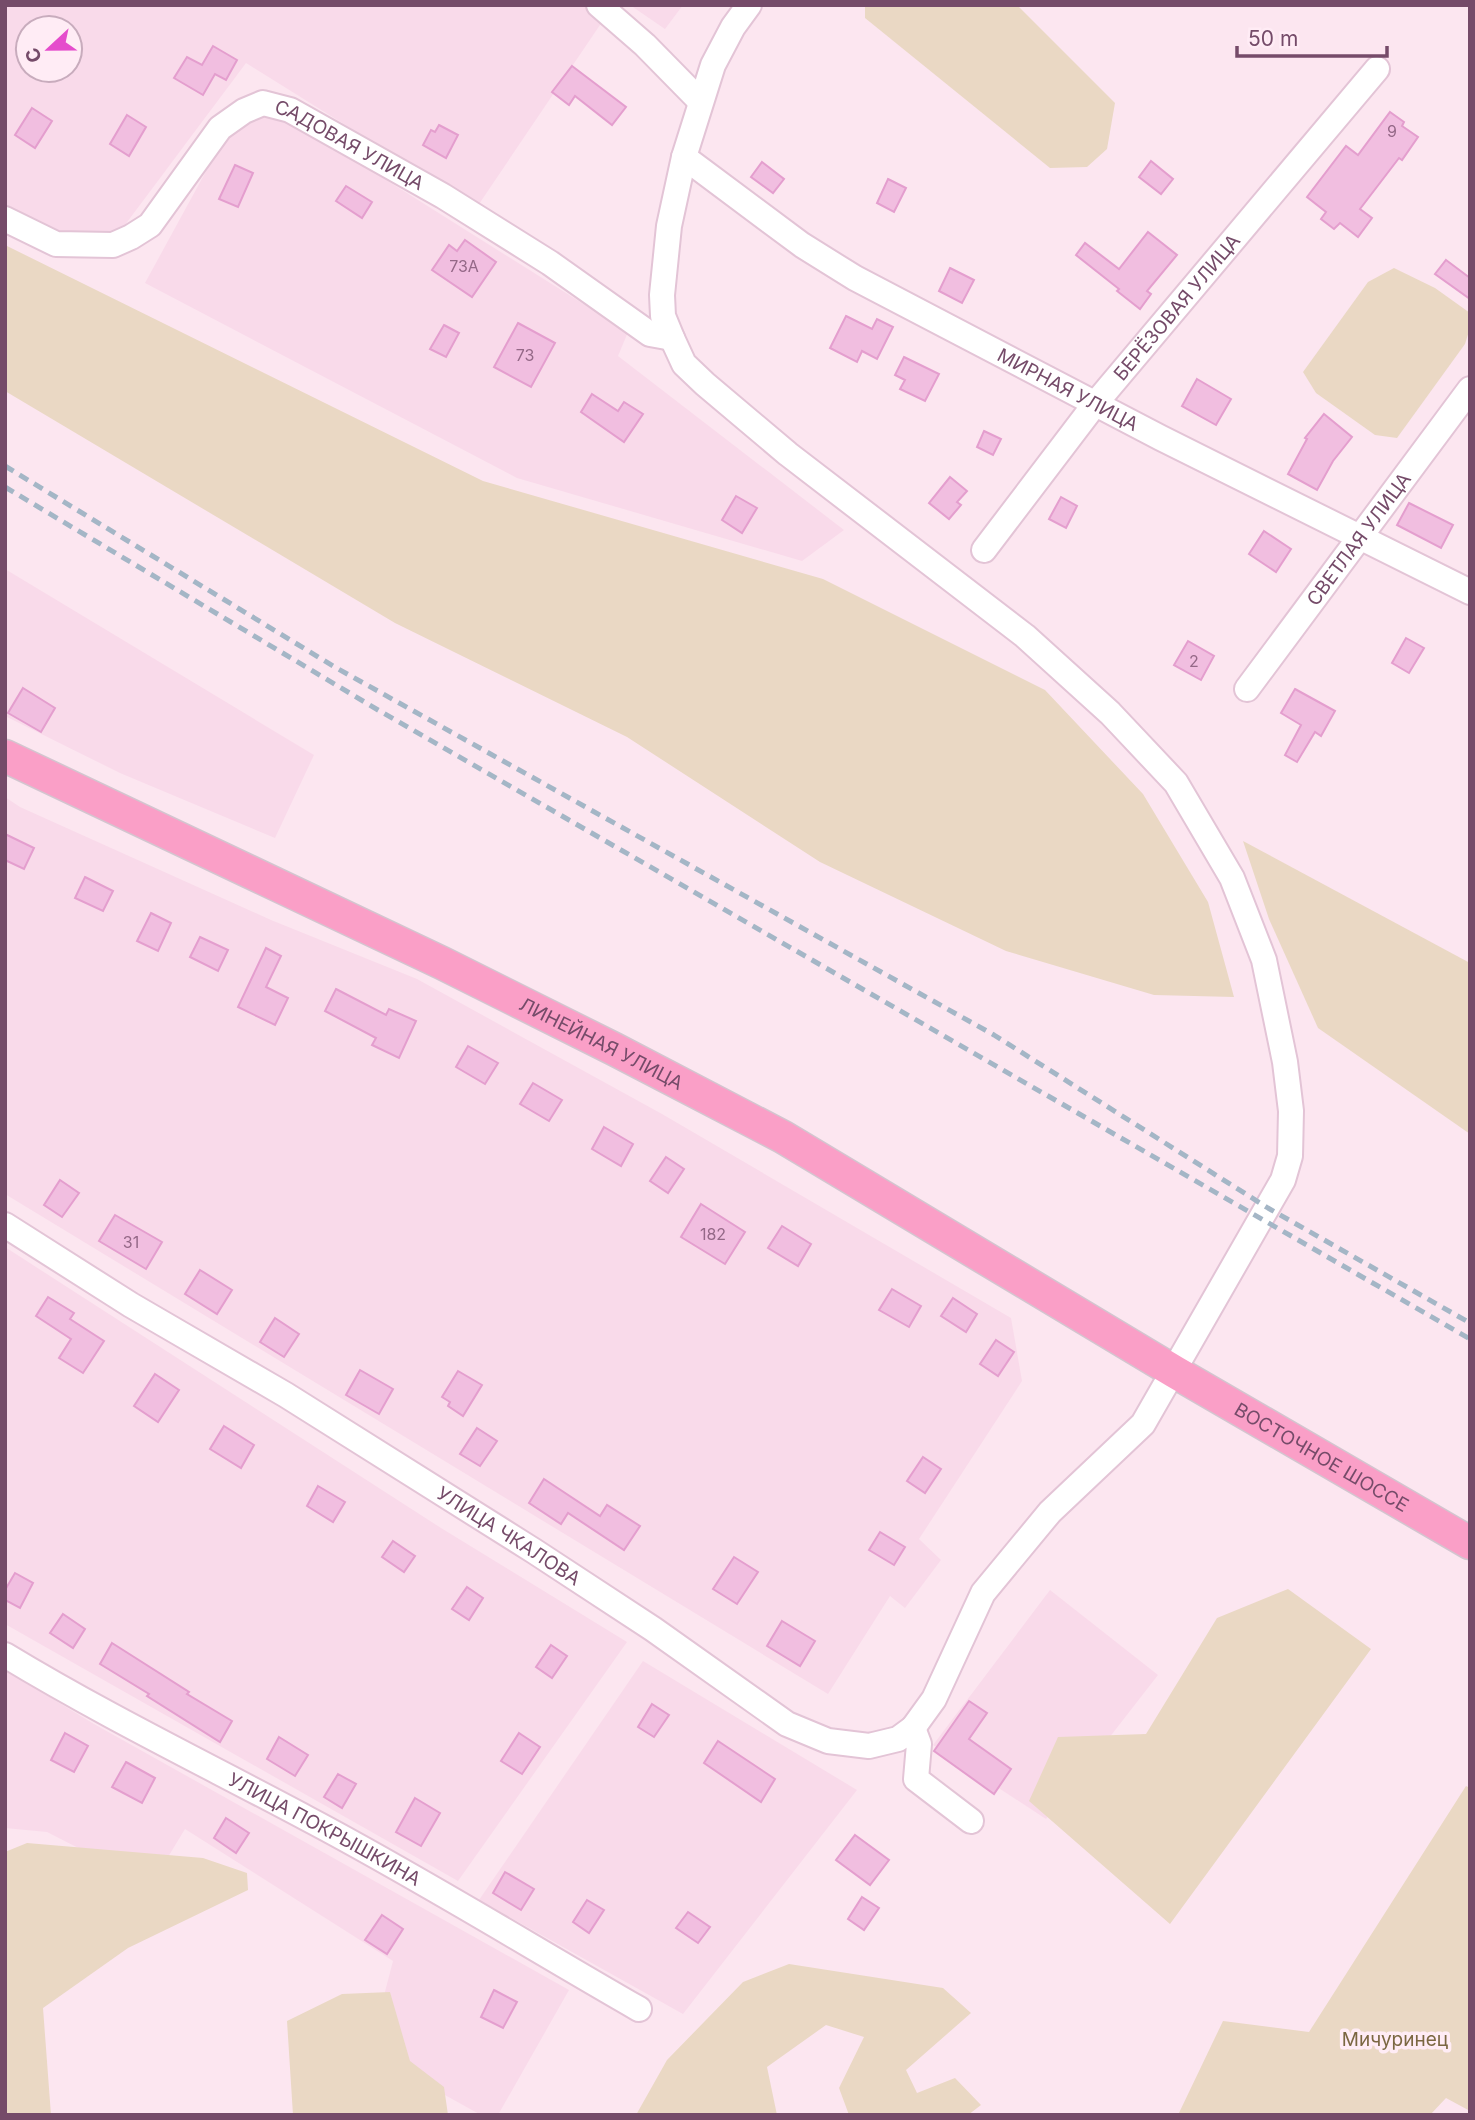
<svg xmlns="http://www.w3.org/2000/svg" width="1475" height="2120" font-family="Inter,sans-serif">
<rect width="100%" height="100%" fill="#fce6f0"/>
<!-- residential -->
<g fill="#f9daea" fill-rule="evenodd">
<path d="M5,5h580l19,14 -127,188 -231,-144 -142,190 -99,-49zM28,28h42v42h-42z"/>
<polygon points="630,5 683,5 665,29"/>
<polygon points="278,112 628,332 618,356 844,530 802,561 517,478 145,283 228,131"/>
<polygon points="5,569 314,755 275,838 120,773 5,716"/>
<polygon points="5,797 20,807 271,920 417,979 662,1114 1011,1318 1022,1381 919,1539 941,1560 905,1608 890,1596 828,1694 5,1194"/>
<polygon points="5,1247 441,1528 627,1642 458,1881 5,1624"/>
<polygon points="1050,1590 1158,1675 1046,1819 933,1745"/>
<polygon points="643,1661 857,1790 683,2014 479,1900"/>
<polygon points="5,1670 94,1724 569,1990 498,2115 481,2115 369,2053 393,1961 185,1829 151,1885 47,1832 5,1828"/>
</g>
<!-- green -->
<g fill="#ead8c4">
<polygon points="865,5 1017,5 1115,103 1107,149 1087,167 1050,168 865,18"/>
<polygon points="5,245 483,481 823,579 1045,690 1143,794 1208,902 1234,997 1154,995 1006,951 820,862 627,737 395,623 5,391"/>
<polygon points="1394,268 1435,288 1470,313 1470,328 1465,344 1397,438 1375,435 1316,393 1303,372 1368,282"/>
<polygon points="1243,841 1470,963 1470,1134 1318,1028 1269,919"/>
<polygon points="1288,1589 1371,1649 1170,1924 1029,1801 1058,1737 1146,1734 1217,1618"/>
<polygon points="1466,1786 1470,1788 1470,2111 1446,2098 1430,2115 1178,2115 1223,2021 1309,2032"/>
<polygon points="27,1843 203,1858 247,1873 248,1890 128,1948 43,2008 51,2115 5,2115 5,1852"/>
<polygon points="789,1964 943,1988 971,2013 906,2070 917,2093 955,2078 981,2105 968,2115 849,2115 839,2088 864,2037 826,2025 767,2067 777,2115 636,2115 667,2060 743,1982"/>
<polygon points="390,1992 410,2061 444,2087 448,2115 293,2115 287,2021 342,1994"/>
</g>
<!-- building -->
<g fill="#f1bee0" stroke="#e49ece" stroke-width="2">
<polygon points="213,46 237,60 226,80 215,74 203,95 174,78 187,57 202,65"/>
<polygon points="572,66 626,107 612,125 575,96 569,105 552,92"/>
<polygon points="32,108 52,121 35,148 15,135"/>
<polygon points="1390,112 1404,122 1402,126 1418,137 1402,160 1399,158 1360,209 1372,218 1358,237 1340,223 1334,229 1321,219 1326,212 1307,197 1346,146 1358,155"/>
<polygon points="127,115 146,127 129,156 110,144"/>
<polygon points="439,125 458,135 446,158 423,145 431,130 435,132"/>
<polygon points="1151,161 1173,179 1161,194 1139,177"/>
<polygon points="762,162 784,179 773,193 751,177"/>
<polygon points="235,165 253,173 238,207 219,199"/>
<polygon points="888,179 906,188 894,212 877,203"/>
<polygon points="346,186 372,202 362,218 336,201"/>
<polygon points="1148,232 1177,255 1147,291 1151,294 1140,309 1117,291 1119,289 1076,255 1085,243 1119,269"/>
<polygon points="465,240 496,262 472,297 432,270 449,245 457,251"/>
<polygon points="1446,260 1470,278 1470,299 1435,274"/>
<polygon points="950,268 974,280 962,303 939,291"/>
<polygon points="846,316 872,329 877,319 893,327 877,359 862,351 857,362 830,348"/>
<polygon points="518,323 555,343 531,387 494,367"/>
<polygon points="444,325 459,333 446,357 430,349"/>
<polygon points="904,357 939,374 925,401 900,389 905,380 895,375"/>
<polygon points="1197,379 1231,399 1216,425 1182,406"/>
<polygon points="592,394 618,411 624,402 643,414 624,442 581,412"/>
<polygon points="1324,414 1352,437 1333,461 1317,490 1288,474 1307,439 1305,438"/>
<polygon points="984,431 1001,439 993,455 977,447"/>
<polygon points="950,477 967,491 957,502 961,505 949,519 929,503"/>
<polygon points="736,496 757,508 742,533 722,520"/>
<polygon points="1061,497 1077,506 1066,528 1049,519"/>
<polygon points="1409,503 1453,525 1441,548 1397,525"/>
<polygon points="1264,531 1291,549 1276,572 1249,554"/>
<polygon points="1406,638 1424,648 1409,673 1392,663"/>
<polygon points="1188,641 1214,656 1201,680 1174,665"/>
<polygon points="23,688 55,708 41,732 8,713"/>
<polygon points="1295,689 1335,711 1321,736 1315,732 1297,762 1285,755 1301,725 1281,713"/>
<polygon points="5,834 34,848 24,869 5,860"/>
<polygon points="85,877 113,891 103,911 75,898"/>
<polygon points="151,913 171,923 158,951 137,941"/>
<polygon points="200,937 228,950 218,971 190,957"/>
<polygon points="266,948 281,956 266,987 288,998 275,1025 238,1007"/>
<polygon points="336,989 386,1015 389,1009 416,1021 399,1058 372,1045 376,1038 325,1011"/>
<polygon points="468,1046 498,1063 485,1084 456,1067"/>
<polygon points="533,1083 562,1100 549,1121 520,1104"/>
<polygon points="604,1127 633,1144 621,1166 592,1149"/>
<polygon points="666,1157 684,1169 668,1193 650,1181"/>
<polygon points="60,1180 79,1193 62,1217 44,1205"/>
<polygon points="701,1204 745,1232 725,1264 681,1237"/>
<polygon points="115,1215 162,1242 146,1269 99,1241"/>
<polygon points="782,1226 811,1244 798,1266 768,1248"/>
<polygon points="200,1270 232,1290 217,1314 185,1294"/>
<polygon points="892,1289 921,1306 909,1327 879,1310"/>
<polygon points="48,1297 74,1313 70,1319 104,1341 83,1373 59,1358 71,1339 36,1316"/>
<polygon points="953,1298 977,1314 966,1332 941,1316"/>
<polygon points="275,1318 299,1334 284,1357 260,1342"/>
<polygon points="996,1340 1014,1352 998,1376 980,1364"/>
<polygon points="360,1370 393,1389 379,1414 346,1395"/>
<polygon points="458,1371 482,1385 463,1416 448,1406 450,1402 442,1397"/>
<polygon points="155,1374 179,1390 158,1422 134,1406"/>
<polygon points="224,1426 254,1445 241,1468 210,1449"/>
<polygon points="477,1428 497,1441 480,1466 460,1454"/>
<polygon points="923,1457 941,1469 925,1493 907,1481"/>
<polygon points="544,1479 600,1516 607,1505 640,1526 624,1550 568,1513 561,1524 529,1503"/>
<polygon points="318,1486 345,1502 333,1522 307,1506"/>
<polygon points="880,1532 905,1547 894,1565 869,1550"/>
<polygon points="393,1541 415,1556 404,1572 382,1557"/>
<polygon points="734,1557 758,1572 737,1604 713,1589"/>
<polygon points="15,1573 33,1583 20,1608 5,1600 5,1590"/>
<polygon points="467,1587 483,1598 469,1620 452,1609"/>
<polygon points="63,1614 85,1629 73,1648 50,1633"/>
<polygon points="782,1621 815,1641 800,1666 767,1646"/>
<polygon points="112,1643 189,1692 187,1694 232,1721 220,1742 147,1696 149,1694 100,1664"/>
<polygon points="551,1645 567,1656 552,1678 536,1667"/>
<polygon points="969,1701 987,1713 969,1739 1011,1769 994,1794 934,1751"/>
<polygon points="652,1704 669,1715 654,1737 638,1727"/>
<polygon points="65,1733 88,1746 74,1772 51,1760"/>
<polygon points="519,1733 540,1747 522,1774 501,1761"/>
<polygon points="279,1737 308,1755 295,1776 267,1759"/>
<polygon points="718,1741 775,1779 761,1802 704,1763"/>
<polygon points="126,1762 155,1778 142,1803 112,1787"/>
<polygon points="338,1774 356,1784 342,1808 324,1797"/>
<polygon points="415,1798 440,1813 421,1846 396,1832"/>
<polygon points="226,1818 249,1833 236,1853 214,1838"/>
<polygon points="855,1835 889,1860 870,1885 836,1860"/>
<polygon points="505,1872 534,1889 521,1910 493,1893"/>
<polygon points="862,1897 879,1908 864,1930 848,1919"/>
<polygon points="587,1900 604,1910 589,1933 573,1922"/>
<polygon points="688,1912 710,1927 698,1943 676,1928"/>
<polygon points="382,1915 403,1929 387,1954 365,1940"/>
<polygon points="494,1990 517,2002 503,2028 481,2017"/>
</g>
<g fill="none" stroke-linecap="round" stroke-linejoin="round">
<defs>
<g id="minor">
<polyline points="599,5 645,45 700,101"/>
<polyline points="749,5 733,27 713,65 684,157 669,226 662,295 663,316 672,338 684,364 705,384 788,454 1025,636 1110,713 1176,783 1232,878 1264,960 1285,1062 1291,1111 1290,1156 1283,1180 1143,1424 1050,1512 983,1593 934,1699 913,1728"/>
<path id="s1" d="M684,157l118,88 53,33 306,160 309,154"/>
<path id="s2" d="M5,219l51,25 57,1 18,-8 19,-12 70,-97 24,-17 19,-8 27,7 153,86 107,67 100,71 22,4"/>
<path id="s3" d="M984,550l111,-146 282,-335"/>
<path id="s4" d="M1247,689l223,-300"/>
<path id="s5" d="M5,1225l126,80 155,90 248,156 119,78 134,95 41,17 41,5 29,-7 15,-11 6,16 -3,35 55,42"/>
<path id="s6" d="M5,1655c99,60 202,110 303,164 112,59 221,127 331,190"/>
</g>
<g id="major">
<path id="s7" d="M5,756l437,207 172,86 169,88 392,235 295,171"/>
</g>
</defs>
<!-- minor casing -->
<use href="#minor" stroke="#e3c4d6" stroke-width="28"/>
<!-- major casing -->
<use href="#major" stroke="#d3c5cf" stroke-width="35"/>
<!-- minor -->
<use href="#minor" stroke="#fff" stroke-width="24"/>
<!-- major -->
<use href="#major" stroke="#fa9fc7" stroke-width="32"/>
<!-- rail -->
<g stroke="#a4b6c6" stroke-width="5" stroke-dasharray="10 7" stroke-linecap="butt">
<polyline points="5,466 333,666 994,1035 1268,1208 1470,1323"/>
<polyline points="5,487 378,710 1470,1339"/>
</g>
</g>
<g text-anchor="middle" dominant-baseline="central" stroke-width="7" stroke-linejoin="round" paint-order="stroke">
<!-- number labels -->
<g font-size="16" fill="#946887">
<text x="1392" y="131">9</text>
<text x="464" y="266">73А</text>
<text x="525" y="355">73</text>
<text x="1194" y="661">2</text>
<text x="713" y="1234">182</text>
<text x="131" y="1242">31</text>
</g>
<!-- street labels -->
<g font-size="19" fill="#754b69" stroke="#ffecf5">
<text stroke="none"><textPath href="#s2" startOffset="422">САДОВАЯ УЛИЦА</textPath></text>
<text stroke="none"><textPath href="#s3" startOffset="310">БЕРЁЗОВАЯ УЛИЦА</textPath></text>
<text stroke="none"><textPath href="#s1" startOffset="450">МИРНАЯ УЛИЦА</textPath></text>
<text stroke="none"><textPath href="#s4" startOffset="187">СВЕТЛАЯ УЛИЦА</textPath></text>
<text stroke="none"><textPath href="#s7" startOffset="662">ЛИНЕЙНАЯ УЛИЦА</textPath></text>
<text stroke="none"><textPath href="#s7" startOffset="1493">ВОСТОЧНОЕ ШОССЕ</textPath></text>
<text stroke="none"><textPath href="#s5" startOffset="592">УЛИЦА ЧКАЛОВА</textPath></text>
<text stroke="none"><textPath href="#s6" startOffset="364">УЛИЦА ПОКРЫШКИНА</textPath></text>
</g>
<!-- park labels -->
<g font-size="19" fill="#7b6742" stroke="#ffecf5">
<text x="1395" y="2039">Мичуринец</text>
</g>
</g>
<!-- border -->
<rect width="1475" height="2120" fill="none" stroke="#754b69" stroke-width="14"/>
<!-- north arrow -->
<g transform="translate(49 49) rotate(248)"><circle r="33" fill="#ffecf5" stroke="#c8acbd" stroke-width="2"/>
<path d="M0-5L12 26L0 18L-12 26Z" fill="#e54ccc"/>
<text y="-10" font-size="19" font-weight="bold" text-anchor="middle" fill="#754b69">С</text>
</g>
<!-- scale -->
<path d="M1237 46v10h150v-10" fill="none" stroke="#754b69" stroke-width="3.5"/>
<text x="1248" y="46" font-size="21" fill="#754b69" stroke="#ffecf5" stroke-width="5" paint-order="stroke">50 m</text>
</svg>
